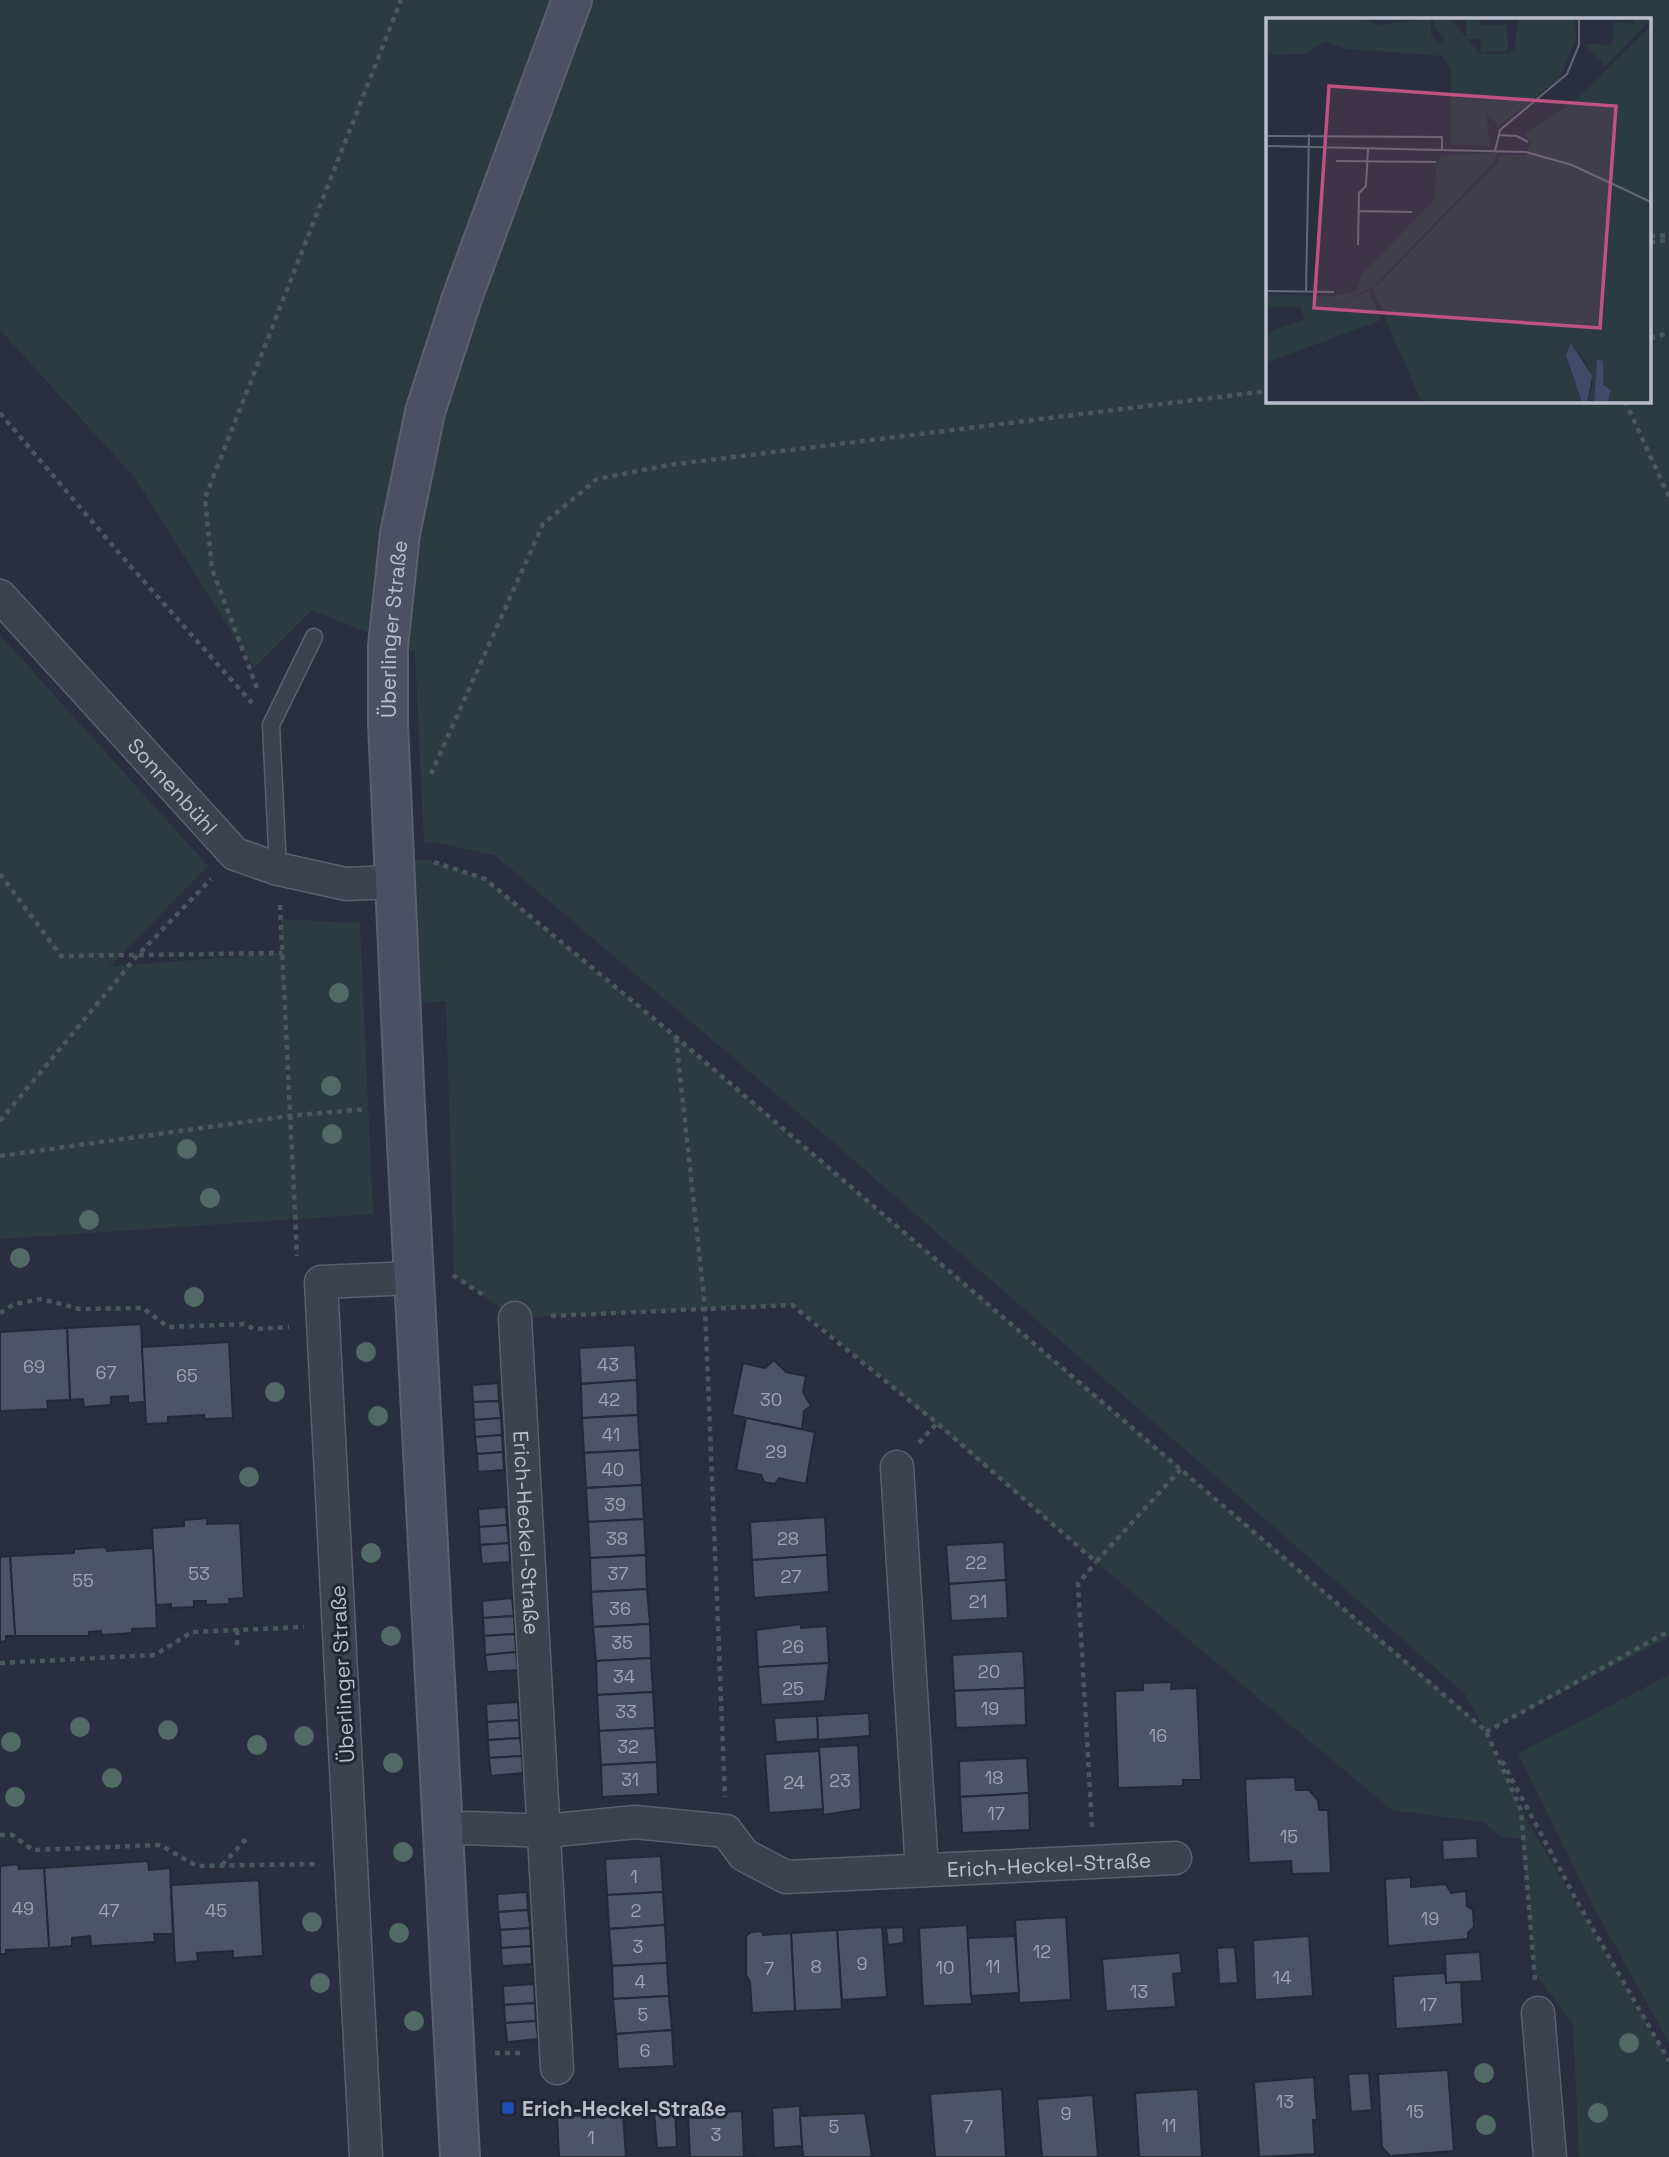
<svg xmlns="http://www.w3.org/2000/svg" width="1669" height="2157" font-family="'Space Grotesk',sans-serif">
<rect width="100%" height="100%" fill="#292f41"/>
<!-- green -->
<g fill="#2b3b42" fill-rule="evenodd">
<path d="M0,0h1669v1637l-183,95 35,78 148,251v96h-90l-6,-134 -38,-49 -13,-135 -22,-3 -17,-14 -91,-12 -296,-248 -278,-239 -26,-18 -277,13 -61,-43 -8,-274 -28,2 -3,-143h13l57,19 191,158 809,692 -20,-35 -617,-539 -352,-299 -61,-14 -11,2 -9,-192 -103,-42 -58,58 -119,-190 -135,-148zM1268,19h382v382h-382z"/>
<polygon points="0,635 208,866 109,967 281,953 281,919 360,923 373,1214 0,1239"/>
<polygon points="1669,1675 1669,2043 1598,1915 1518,1754"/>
</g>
<!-- building -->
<g fill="#4d5368" stroke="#242839" stroke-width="2">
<polygon points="141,1324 145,1402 128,1403 128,1396 111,1397 111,1405 84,1407 83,1399 70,1400 67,1328"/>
<polygon points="67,1328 70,1400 47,1401 48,1409 0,1411 0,1332"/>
<polygon points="229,1342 233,1418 205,1419 204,1415 168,1417 168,1423 146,1424 142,1347"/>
<polygon points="635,1345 637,1380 581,1384 579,1348"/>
<polygon points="774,1360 786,1372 806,1376 803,1392 811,1406 804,1411 802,1429 732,1415 743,1363 765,1368"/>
<polygon points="637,1380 638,1415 582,1418 581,1384"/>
<polygon points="498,1383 499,1401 473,1402 472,1385"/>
<polygon points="499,1401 501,1418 474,1420 473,1402"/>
<polygon points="638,1415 640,1450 584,1453 582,1418"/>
<polygon points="501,1418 502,1435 475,1437 474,1420"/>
<polygon points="746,1418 815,1432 806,1484 779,1478 775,1484 764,1482 761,1475 736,1470"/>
<polygon points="502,1435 503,1452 477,1454 475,1437"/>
<polygon points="640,1450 642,1485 586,1488 584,1453"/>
<polygon points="503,1452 504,1470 478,1472 477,1454"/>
<polygon points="642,1485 644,1519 588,1522 586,1488"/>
<polygon points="506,1507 507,1525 479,1527 478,1509"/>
<polygon points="825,1517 827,1555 752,1560 750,1522"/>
<polygon points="208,1518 207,1524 240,1523 244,1598 229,1599 230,1604 206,1605 206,1601 194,1601 194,1607 171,1608 171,1604 156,1605 152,1528 184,1526 184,1520"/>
<polygon points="644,1519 646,1555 590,1558 588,1522"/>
<polygon points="507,1525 509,1543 480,1545 479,1527"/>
<polygon points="1004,1542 1006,1580 949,1584 946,1545"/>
<polygon points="509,1543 510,1562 482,1564 480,1545"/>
<polygon points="106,1547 107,1551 153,1548 157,1628 132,1629 132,1633 102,1635 101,1631 89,1632 89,1636 15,1636 10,1556 74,1553 74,1549"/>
<polygon points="646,1555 647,1589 591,1592 590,1558"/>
<polygon points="827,1555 829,1592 754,1598 752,1560"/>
<polygon points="10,1556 15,1636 6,1636 6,1641 0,1642 0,1557"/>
<polygon points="1006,1580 1008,1618 951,1621 949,1584"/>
<polygon points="647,1589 650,1624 593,1627 591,1592"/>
<polygon points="512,1598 514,1616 483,1618 482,1601"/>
<polygon points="514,1616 515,1634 484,1636 483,1618"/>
<polygon points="650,1624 651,1658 596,1661 593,1627"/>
<polygon points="801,1624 801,1628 827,1626 829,1663 758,1667 756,1630"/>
<polygon points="515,1634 516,1652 485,1655 484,1636"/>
<polygon points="1023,1651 1025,1688 954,1691 952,1655"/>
<polygon points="516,1652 518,1670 487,1672 485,1655"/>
<polygon points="651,1658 653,1692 597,1695 596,1661"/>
<polygon points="829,1663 825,1701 761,1705 758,1667"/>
<polygon points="1172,1682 1171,1689 1197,1688 1201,1780 1183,1780 1183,1786 1118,1788 1115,1691 1143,1690 1143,1683"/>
<polygon points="1025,1688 1026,1725 956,1728 954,1691"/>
<polygon points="653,1692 655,1728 599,1731 597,1695"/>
<polygon points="518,1702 519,1720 487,1722 486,1704"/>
<polygon points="869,1713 870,1736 818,1740 817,1716"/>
<polygon points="817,1716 818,1739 776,1742 774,1718"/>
<polygon points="519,1720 520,1738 488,1740 487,1722"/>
<polygon points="655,1728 657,1762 601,1765 599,1731"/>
<polygon points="520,1738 522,1756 489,1758 488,1740"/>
<polygon points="858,1745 861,1809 823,1815 819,1747"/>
<polygon points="819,1751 823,1809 769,1813 765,1754"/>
<polygon points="522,1756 523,1773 491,1776 489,1758"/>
<polygon points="1027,1758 1029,1793 960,1797 959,1761"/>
<polygon points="657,1762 658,1794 602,1797 601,1765"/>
<polygon points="1295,1777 1296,1790 1309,1790 1318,1800 1319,1810 1328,1810 1331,1873 1292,1874 1291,1861 1249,1863 1245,1779"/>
<polygon points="1029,1793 1030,1830 962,1833 960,1797"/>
<polygon points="1477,1838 1478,1858 1443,1860 1442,1840"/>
<polygon points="661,1856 663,1892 607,1895 605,1859"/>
<polygon points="148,1861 149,1870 170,1868 173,1934 154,1934 155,1942 91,1946 90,1936 72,1938 72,1946 49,1948 44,1868"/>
<polygon points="18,1864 19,1869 44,1868 49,1948 6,1950 6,1954 0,1954 0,1866"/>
<polygon points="1411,1877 1411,1887 1446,1884 1451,1893 1466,1891 1467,1906 1473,1910 1474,1927 1468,1933 1468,1939 1388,1946 1385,1879"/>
<polygon points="259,1880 263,1956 233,1958 233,1951 197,1953 198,1961 175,1963 171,1885"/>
<polygon points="527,1892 528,1910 498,1912 497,1894"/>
<polygon points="663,1892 665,1925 609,1929 607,1895"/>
<polygon points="528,1910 530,1928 500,1930 498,1912"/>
<polygon points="1066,1917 1071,2000 1019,2003 1015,1920"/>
<polygon points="665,1925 667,1963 612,1966 609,1929"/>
<polygon points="967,1925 972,2004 923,2006 919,1928"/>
<polygon points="882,1927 887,1997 842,2000 837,1930"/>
<polygon points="903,1927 904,1943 888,1945 886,1928"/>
<polygon points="530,1928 531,1946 501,1948 500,1930"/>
<polygon points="837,1930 842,2009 795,2011 791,1933"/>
<polygon points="762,1931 763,1935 791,1933 795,2011 752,2013 750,1982 746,1975 746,1936 751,1932"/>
<polygon points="1015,1936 1019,1993 971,1996 968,1938"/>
<polygon points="1309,1936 1313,1996 1255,2000 1253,1940"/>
<polygon points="531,1946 532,1964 502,1966 501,1948"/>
<polygon points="1235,1947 1238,1983 1219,1984 1217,1948"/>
<polygon points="1480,1952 1482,1981 1446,1983 1445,1954"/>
<polygon points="1180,1953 1182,1973 1173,1974 1176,2007 1106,2011 1102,1959"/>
<polygon points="667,1963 669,1996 613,1999 612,1966"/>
<polygon points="1445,1973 1446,1983 1461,1982 1463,2024 1396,2029 1393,1976"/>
<polygon points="534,1984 535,2003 504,2005 503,1986"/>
<polygon points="669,1996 672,2030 616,2034 613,1999"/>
<polygon points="535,2003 536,2021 505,2023 504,2005"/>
<polygon points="536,2021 538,2039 507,2042 505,2023"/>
<polygon points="672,2030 674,2066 618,2069 616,2034"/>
<polygon points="1448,2070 1454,2151 1390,2156 1382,2147 1378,2074"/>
<polygon points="1369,2073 1372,2110 1351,2112 1348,2074"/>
<polygon points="1314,2077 1317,2120 1313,2120 1315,2154 1259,2157 1254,2082"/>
<polygon points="1002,2089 1006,2157 935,2157 930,2094"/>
<polygon points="1198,2089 1202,2157 1139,2157 1135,2093"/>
<polygon points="1093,2095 1098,2157 1042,2157 1037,2099"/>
<polygon points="800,2106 802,2146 774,2148 772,2108"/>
<polygon points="675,2110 677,2147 657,2148 654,2112"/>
<polygon points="742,2111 744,2156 756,2157 690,2157 688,2114"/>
<polygon points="623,2113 626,2157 559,2157 557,2117"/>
<polygon points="865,2113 872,2157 803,2157 800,2116"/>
</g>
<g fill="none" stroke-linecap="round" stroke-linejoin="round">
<defs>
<polyline id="lane" points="278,869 271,725 314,637"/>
<g id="street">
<path id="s1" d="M0,596l235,258 43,15 68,15 49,-2"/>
<path id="s2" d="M515,1318l42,750"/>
<polyline points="897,1467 922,1870"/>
<path id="s3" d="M442,1832l25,-4 79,3 89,-9 91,9 18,24 42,22 389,-19"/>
<polyline points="1538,2013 1550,2157"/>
<polyline points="366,2157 321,1282 413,1278"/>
</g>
<g id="secondary">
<path id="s4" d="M460,2157l-55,-1051 -17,-383v-77l12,-112 25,-122 37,-114 110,-298"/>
</g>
</defs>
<!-- lane casing -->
<use href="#lane" stroke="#5b5f6f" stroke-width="19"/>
<!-- street casing -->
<use href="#street" stroke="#5b5f6f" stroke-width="35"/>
<!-- secondary casing -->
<use href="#secondary" stroke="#5b5f6f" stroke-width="42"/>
<!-- path -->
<g stroke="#49585f" stroke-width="4.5" stroke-dasharray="5 5" stroke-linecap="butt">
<polyline points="1650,236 1669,235"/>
<polyline points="1650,242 1669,240"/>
<polyline points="1650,338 1669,333"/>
<polyline points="1625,401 1669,497"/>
<polyline points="0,413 118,552 252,703"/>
<polyline points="257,688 212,569 205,498 401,0"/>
<polyline points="431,774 543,524 597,479 669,465 1268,391"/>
<polyline points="434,862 485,879 676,1037 1486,1731 1521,1810 1535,1980"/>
<polyline points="0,874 61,956 282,953"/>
<polyline points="280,905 297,1256"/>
<polyline points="676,1038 705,1307 725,1797"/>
<polyline points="0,1121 137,956 211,879"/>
<polyline points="0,1156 288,1116 367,1109"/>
<polyline points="453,1275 486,1297"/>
<polyline points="0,1313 14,1304 42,1299 80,1309 143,1308 168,1327 244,1324 254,1329 289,1327"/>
<polyline points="551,1316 792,1305 937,1423 1096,1562 1180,1470"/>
<polyline points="919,1443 937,1423"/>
<polyline points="237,1630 237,1645"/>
<polyline points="0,1663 155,1655 192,1632 304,1627"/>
<polyline points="1486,1732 1669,1631"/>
<polyline points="1502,1761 1578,1903 1669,2061"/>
<polyline points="1092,1827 1078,1584 1096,1562"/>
<polyline points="0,1835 12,1835 33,1850 160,1845 197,1866 318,1864"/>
<polyline points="222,1865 249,1836"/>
<polyline points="495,2053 521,2053"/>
</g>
<!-- lane -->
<use href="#lane" stroke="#3d4251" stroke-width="16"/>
<!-- street -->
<use href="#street" stroke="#3d4251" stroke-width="32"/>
<!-- secondary -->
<use href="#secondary" stroke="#4b5064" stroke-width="38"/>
</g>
<!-- trees -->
<g fill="#526a65">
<circle cx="339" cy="993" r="10"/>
<circle cx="331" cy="1086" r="10"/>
<circle cx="332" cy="1134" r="10"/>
<circle cx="187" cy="1149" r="10"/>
<circle cx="210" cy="1198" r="10"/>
<circle cx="89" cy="1220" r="10"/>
<circle cx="20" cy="1258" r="10"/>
<circle cx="194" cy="1297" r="10"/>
<circle cx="366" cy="1352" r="10"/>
<circle cx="275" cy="1392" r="10"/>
<circle cx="378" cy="1416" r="10"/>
<circle cx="249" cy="1477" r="10"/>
<circle cx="371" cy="1553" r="10"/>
<circle cx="391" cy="1636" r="10"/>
<circle cx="80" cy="1727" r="10"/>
<circle cx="168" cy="1730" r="10"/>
<circle cx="304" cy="1736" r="10"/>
<circle cx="11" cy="1742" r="10"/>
<circle cx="257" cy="1745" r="10"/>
<circle cx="393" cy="1763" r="10"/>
<circle cx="112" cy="1778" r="10"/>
<circle cx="15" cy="1797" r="10"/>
<circle cx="403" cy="1852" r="10"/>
<circle cx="312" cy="1922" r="10"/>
<circle cx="399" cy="1933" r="10"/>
<circle cx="320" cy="1983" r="10"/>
<circle cx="414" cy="2021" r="10"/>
<circle cx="1629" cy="2043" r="10"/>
<circle cx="1484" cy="2073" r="10"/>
<circle cx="1598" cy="2113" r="10"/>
<circle cx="1486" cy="2125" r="10"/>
</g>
<!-- markers -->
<rect fill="#1a4fb4" stroke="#222637" stroke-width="2.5" x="501" y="2101" width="14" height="14" rx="3.5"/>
<g text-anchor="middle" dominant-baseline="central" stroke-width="6" stroke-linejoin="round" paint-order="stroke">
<!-- number labels -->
<g font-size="18" fill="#9fa2b2">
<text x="608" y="1364">43</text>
<text x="34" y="1366">69</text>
<text x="106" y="1372">67</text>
<text x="187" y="1375">65</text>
<text x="609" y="1399">42</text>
<text x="771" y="1399">30</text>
<text x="611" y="1434">41</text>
<text x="776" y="1451">29</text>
<text x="613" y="1469">40</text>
<text x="615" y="1504">39</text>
<text x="617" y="1538">38</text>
<text x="788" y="1538">28</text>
<text x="976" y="1562">22</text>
<text x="199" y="1573">53</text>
<text x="618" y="1573">37</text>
<text x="791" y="1576">27</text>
<text x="83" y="1580">55</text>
<text x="978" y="1601">21</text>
<text x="620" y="1608">36</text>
<text x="622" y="1642">35</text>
<text x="793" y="1646">26</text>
<text x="989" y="1671">20</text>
<text x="624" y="1676">34</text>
<text x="793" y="1688">25</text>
<text x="990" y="1708">19</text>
<text x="626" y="1711">33</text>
<text x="1158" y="1735">16</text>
<text x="628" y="1746">32</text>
<text x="994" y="1777">18</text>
<text x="630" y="1779">31</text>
<text x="840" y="1780">23</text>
<text x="794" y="1782">24</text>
<text x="996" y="1813">17</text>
<text x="1289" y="1836">15</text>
<text x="634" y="1876">1</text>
<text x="23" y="1908">49</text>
<text x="109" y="1910">47</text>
<text x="216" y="1910">45</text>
<text x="636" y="1910">2</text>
<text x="1430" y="1918">19</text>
<text x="638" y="1946">3</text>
<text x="1042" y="1951">12</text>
<text x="862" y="1963">9</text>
<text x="816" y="1966">8</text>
<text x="993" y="1966">11</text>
<text x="945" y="1967">10</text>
<text x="769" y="1968">7</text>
<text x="1282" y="1977">14</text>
<text x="640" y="1981">4</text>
<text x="1139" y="1991">13</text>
<text x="1428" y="2004">17</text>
<text x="643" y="2014">5</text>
<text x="645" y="2050">6</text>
<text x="1285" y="2101">13</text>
<text x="1415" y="2111">15</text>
<text x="1066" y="2113">9</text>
<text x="1169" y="2125">11</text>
<text x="834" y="2126">5</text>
<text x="968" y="2126">7</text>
<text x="716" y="2134">3</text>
<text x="591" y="2137">1</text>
</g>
<!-- street labels -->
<g font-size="21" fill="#babdcb" stroke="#222637">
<text stroke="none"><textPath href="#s4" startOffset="1530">Überlinger Straße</textPath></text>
<text stroke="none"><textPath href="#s1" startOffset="257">Sonnenbühl</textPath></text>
<text stroke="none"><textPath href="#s2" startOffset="215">Erich-Heckel-Straße</textPath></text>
<text transform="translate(342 1674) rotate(-93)">Überlinger Straße</text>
<text stroke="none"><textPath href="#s3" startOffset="626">Erich-Heckel-Straße</textPath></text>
</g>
<!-- poi labels -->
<g font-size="21" font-weight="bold" fill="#babdcb" stroke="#222637" text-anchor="start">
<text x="522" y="2108">Erich-Heckel-Straße</text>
</g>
</g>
<!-- overview -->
<g transform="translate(1266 18)">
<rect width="385" height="385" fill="#292f41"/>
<path d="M0,0h95l18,7 52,-7v17l9,8 5,-4 -12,-13 1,-7 16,-1 30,36h29l6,-6 3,-30h57l1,21 -17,40 -60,47 -13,-13 4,32h-39v-76l-9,-13 -95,-7 -22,-7 -21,12 -38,1zM200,0h13l1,7h27l1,26 -27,1 -1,-13h-14zM369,0l16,1 -46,47 -22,-22 29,1 2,-23 20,2zM385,8v377h-42l2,-13 -8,-4v-24l-6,-2 -1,40 -9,3 6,-19 -8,-23 -14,-18 1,31 10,29h-160l-50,-115 -50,23 47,-20 12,29 -115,43v-30l42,-15h-4l-4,-11h-34v-12l66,1 25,-5 5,-17 73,-75 1,-37 6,-7 56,-2 -4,9 -120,124 3,-1 120,-121 3,-9h25l7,-13 -7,-8 48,-32z" fill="#2b3b42"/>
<path d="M305,325l21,33 -5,27h-5l-16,-48zM331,341l6,2v24l8,5 -3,13h-14z" fill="#404a69"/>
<path fill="none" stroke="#636878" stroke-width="2" d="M232,117l19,1 11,6M0,118l176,1v12M0,128l260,6 46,13 79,37M229,133l5,-21 67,-56 12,-29v-27M70,143l100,1M93,193l53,1M92,227l1,-52 7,-7 2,-38M0,273l68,1M40,274l3,-158"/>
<path fill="#bf5282" fill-opacity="0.15" stroke="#bf5282" stroke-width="3.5" d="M63,68l287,20 -16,222 -286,-20z"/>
<rect width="385" height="385" fill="none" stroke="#babdcb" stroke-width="3.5"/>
</g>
</svg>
